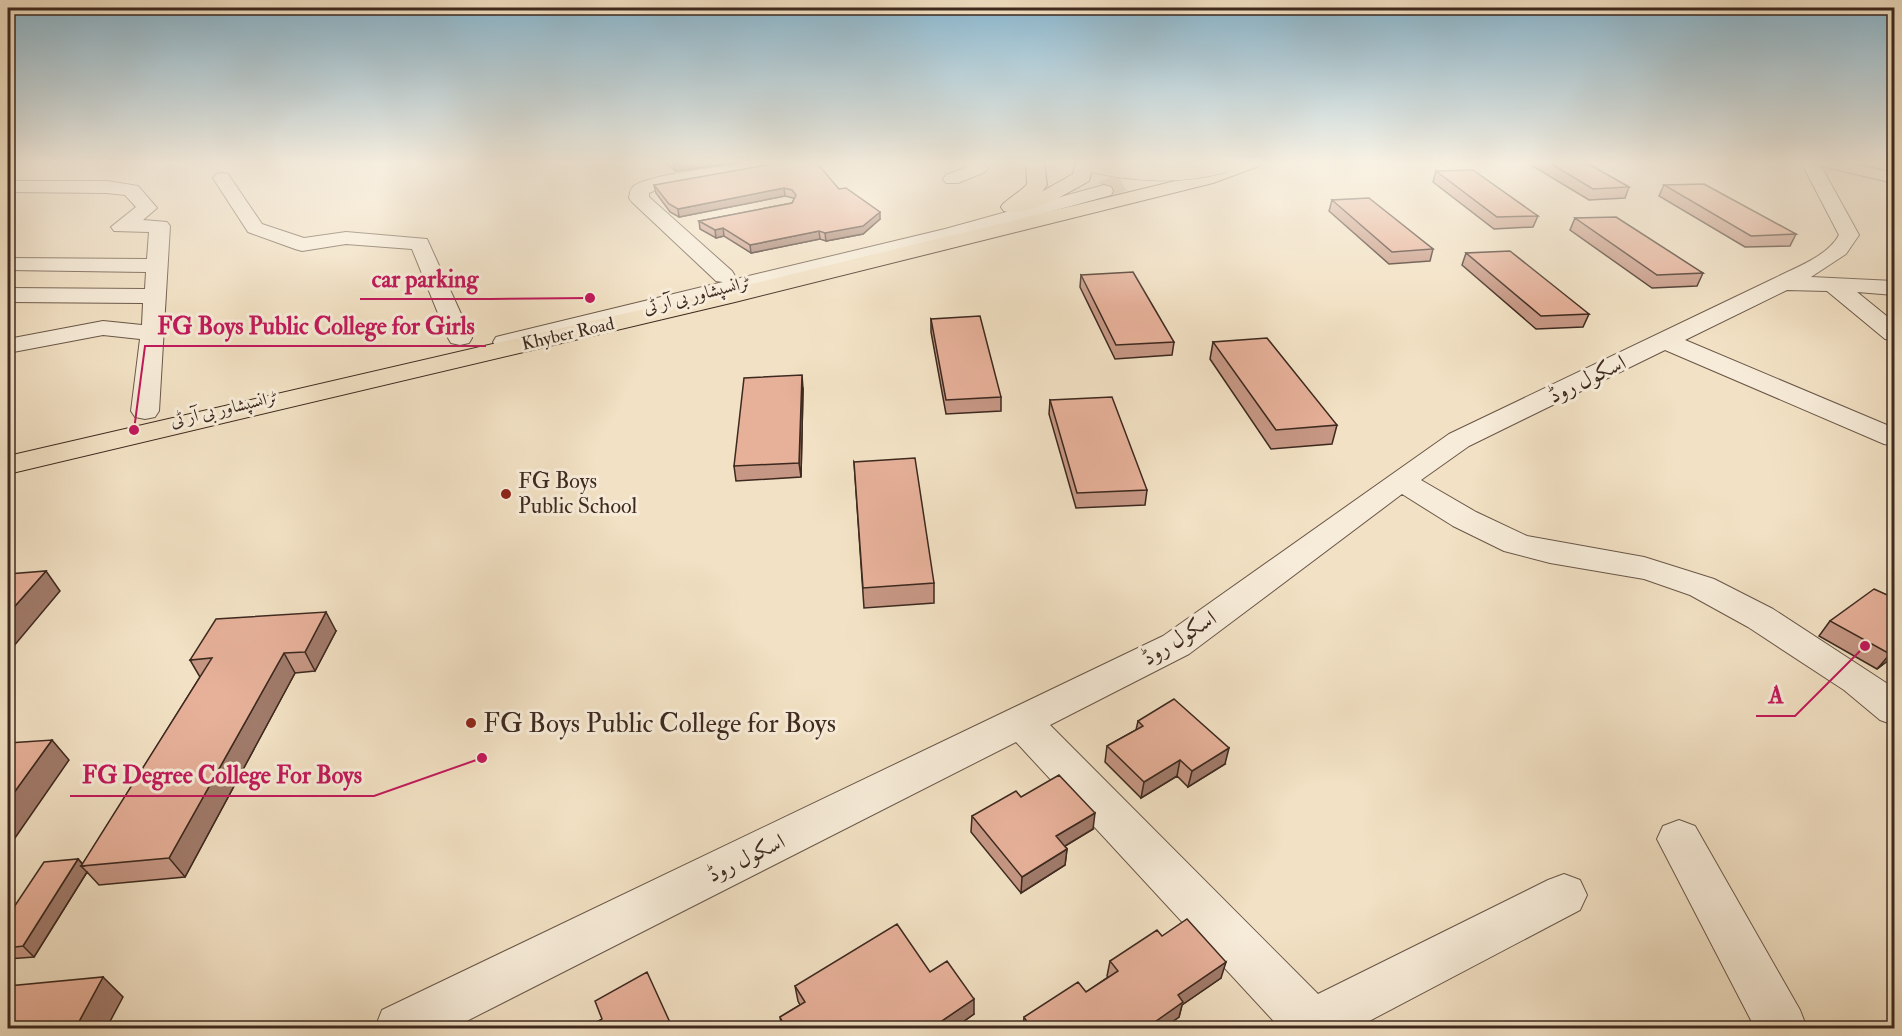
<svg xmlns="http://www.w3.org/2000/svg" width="1902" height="1036" font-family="'IM FELL Double Pica',Amiri,serif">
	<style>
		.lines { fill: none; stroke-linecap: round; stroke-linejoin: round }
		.minor-tunnel { stroke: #cebca3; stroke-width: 20; stroke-dasharray: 20 10; stroke-linecap: butt }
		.minor-casing { stroke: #6a5748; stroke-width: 2 }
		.major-casing { stroke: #3d291f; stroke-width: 2 }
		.highway-casing { stroke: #3d291f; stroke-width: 2 }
		.minor { fill: #f7ecd9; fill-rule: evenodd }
		.major { fill: #f2e1c4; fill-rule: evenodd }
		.highway { fill: #f2e1c4; fill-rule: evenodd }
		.highway-bridge-casing { stroke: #3d291f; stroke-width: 22; stroke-linecap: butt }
		.highway-bridge { stroke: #f2e1c4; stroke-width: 21 }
		.wall { fill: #c69784; stroke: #3d291f; stroke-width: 1.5 }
		.shaded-wall { fill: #a17b6b; stroke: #3d291f; stroke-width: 1.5 }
		.building { fill: #e6b099; stroke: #3d291f; stroke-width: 1.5 }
		.poi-dot { fill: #8f2418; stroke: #f7ecd9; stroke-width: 2 }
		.labels { text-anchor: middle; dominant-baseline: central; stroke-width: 6; stroke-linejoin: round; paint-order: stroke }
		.far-street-label { font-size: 18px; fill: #3d291f; stroke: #f7ecd9 }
		.street-label { font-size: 22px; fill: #3d291f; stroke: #f7ecd9 }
		.poi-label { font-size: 22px; fill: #3d291f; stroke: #f7ecd9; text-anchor: start }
		.near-poi-label { font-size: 27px; fill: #3d291f; stroke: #f7ecd9; text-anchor: start }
		.leader { fill: none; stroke: #c2185b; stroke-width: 2 }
		.callout-dot { fill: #c2185b; stroke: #f7ecd9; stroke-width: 2 }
		.callout-label { font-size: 24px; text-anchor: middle; font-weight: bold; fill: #c2185b; stroke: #f7ecd9; stroke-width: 6; stroke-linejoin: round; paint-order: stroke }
	</style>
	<rect width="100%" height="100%" fill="#f2e1c4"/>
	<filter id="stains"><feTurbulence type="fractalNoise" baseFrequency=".00333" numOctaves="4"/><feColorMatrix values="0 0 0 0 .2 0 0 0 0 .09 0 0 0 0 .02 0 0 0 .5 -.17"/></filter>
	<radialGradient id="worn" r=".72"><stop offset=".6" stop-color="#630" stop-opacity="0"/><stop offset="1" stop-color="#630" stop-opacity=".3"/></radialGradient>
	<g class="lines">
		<path class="minor-tunnel" d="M1104,191L1127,179L1133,165"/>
		<g class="minor-casing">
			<path id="minor" d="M753,162H791L788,166L782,167L658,189L649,193V197L732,271L735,276L732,280L945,229L1104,185L1111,187L1113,191L1111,195L956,238L505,349L496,347L493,342L496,337L723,282L716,281L632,202L629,198C630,193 630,189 634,186C650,174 729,166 753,162Z
				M963,162H982L988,168L985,172L958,183H946L943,179L946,175L967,167Z
				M1801,162H1846L1894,173V183L1821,166L1859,235L1846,254L1811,277L1894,281V295L1857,292L1894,322V341L1885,339L1827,291L1787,290L1685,340L1894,428V446L1884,444L1665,350L1469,446L1421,480L1476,512L1527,536L1644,557L1714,579L1773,609L1894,688V725L1880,720L1844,690L1748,627L1690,595L1644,579L1550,563L1504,551L1453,526L1402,494L1189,654L1050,725L1318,994L1548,880L1564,874L1580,880L1587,895L1580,910L1356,1028H1280L1016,742L453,1028H375L382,1010L1163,636L1449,434L1775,278C1796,267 1827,257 1839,235Z
				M222,173L228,174L262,224L304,238L346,232L427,239L472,338L469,343L460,345L451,343L448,338L412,249L346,244L302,251L295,249L248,232L213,178L216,174Z
				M107,181L138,186L157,208L143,220L167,222L170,226L159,411L155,417L145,419L135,417L131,411L140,339L103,335L8,353V339L103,321L142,325L143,303L8,302V288L145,289L146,272L8,270V258L147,259L149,232L114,231L111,227L136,207L125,195L107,193L8,192V181Z
				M1679,820L1695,826L1800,1010L1807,1028H1755L1657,839L1663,826Z"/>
		</g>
		<g class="major-casing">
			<path id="major" d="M1076,162H1094L1089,181C1068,193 1028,217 1004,211L1001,207L1004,203L1041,192L1073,174Z
				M1236,162H1261L1259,166L1213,183L735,302L8,474V456L735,288L1200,175Z"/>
		</g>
		<g class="highway-casing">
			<path id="highway" d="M1026,162H1044L1047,185C1037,199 1023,216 1004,211L1001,207C1007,198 1020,193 1027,184Z"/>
		</g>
		<use href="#minor" class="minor"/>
		<use href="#major" class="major"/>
		<use href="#highway" class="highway"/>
		<g class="highway-bridge-casing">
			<path id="highway-bridge" d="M1093,162C1138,172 1179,174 1224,162"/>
		</g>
		<use href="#highway-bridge" class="highway-bridge"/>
	</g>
	<path class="wall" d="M665,162H741L675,171Z
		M1526,162H1585L1629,187L1625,198L1589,200Z
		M1436,171L1538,216L1533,227L1494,229L1433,182Z
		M654,185L839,189L880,219L863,234L826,241L820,239L751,253L724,236L716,238L700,229L699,221L792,203L794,199L793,198L785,196L679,217L670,212L656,193Z
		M1664,185L1796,234L1790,246L1745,247L1659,196Z
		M1332,200L1433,249L1430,261L1389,264L1329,211Z
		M1575,218L1703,273L1697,286L1652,288L1570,230Z
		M1466,253L1589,314L1583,327L1536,329L1462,265Z
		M1081,275L1174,342L1172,355L1115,359L1080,287Z
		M931,319L1001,397V411L946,414L931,332Z
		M1213,342L1337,425L1332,444L1271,449L1210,359Z
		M803,389L801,477L736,481L734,466Z
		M1050,400L1147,490L1145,505L1076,508L1049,414Z
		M854,462L934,583V603L864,608Z
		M1894,598V656L1877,669L1819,636L1830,621Z
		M336,631L315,671L295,673L185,877L99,885L87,872L34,957L8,959V916L78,859L83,864L200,677L190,660Z
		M1138,721L1225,764L1188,787L1177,776L1141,798L1105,762L1107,746L1136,730Z
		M1021,797L1093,829L1065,846L1067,849L1065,865L1021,893L971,832L972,816Z
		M1162,936L1221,978L1182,1005L1179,1017L1162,1029H1023L1024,1017L1086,992L1108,977L1107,976L1110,961Z
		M930,972L974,1014L953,1029H782L780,1017L800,1005L798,1001L795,986Z"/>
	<path class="shaded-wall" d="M691,162H741L675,171L674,164Z
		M784,188L785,196L679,217L678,209Z
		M880,212V219L863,234L826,241L825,233Z
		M723,228L724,236L716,238L715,230Z
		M819,231L820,239L751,253L750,245Z
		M802,375L803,389L801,477L799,463Z
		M46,571L60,591L8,653V614Z
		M326,612L336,631L315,671L305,652Z
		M1894,650V656L1877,669L1890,654Z
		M284,653L295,673L185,877L169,858Z
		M52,740L69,760L8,848V801Z
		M1229,748L1225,764L1188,787L1192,771Z
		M1180,760L1177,776L1141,798L1144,782Z
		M1095,813L1093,829L1055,852L1056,836Z
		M1067,849L1065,865L1021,893L1022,877Z
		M78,859L84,866H81L87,872L34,957L23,946Z
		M1226,962L1221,978L1182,1005L1179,1017L1162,1029H1145L1178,995Z
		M103,977L123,997L106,1029H75Z
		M974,999V1014L953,1029H930Z"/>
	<path class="building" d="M671,162H691L674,164Z
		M784,162H807L810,164L817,163L839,189L846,188L880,212L863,226L825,233L819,231L750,245L723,228L715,230L699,221L792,203L796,195L792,190L784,188L678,209L669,204L654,185Z
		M1548,162H1585L1629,187L1593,189Z
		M1473,170L1538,216L1497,217L1436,171Z
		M1704,184L1796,234L1751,236L1664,185Z
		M1369,198L1433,249L1392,252L1332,200Z
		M1616,217L1703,273L1657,275L1575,218Z
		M1510,251L1589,314L1541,316L1466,253Z
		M1133,272L1174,342L1116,345L1081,275Z
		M980,316L1001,397L946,400L931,319Z
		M1267,338L1337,425L1276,430L1213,342Z
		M802,375L799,463L734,466L744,378Z
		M1112,397L1147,490L1077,493L1050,400Z
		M915,458L934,583L863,588L854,462Z
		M46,571L8,614V574Z
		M1874,589L1894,598V650L1890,654L1830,621Z
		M326,612L305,652L284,653L169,858L81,866L212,658L190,660L216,619Z
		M1174,699L1229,748L1192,771L1180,760L1144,782L1107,746L1143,726L1138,721Z
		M52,740L8,801V743Z
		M1059,775L1095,813L1056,836L1067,849L1022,877L972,816L1016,791L1021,797Z
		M78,859L23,946L8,948V916L44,862Z
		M1187,919L1226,962L1178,995L1183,1002L1145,1029H1024L1029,1025L1024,1017L1078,982L1086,992L1118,971L1110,961L1157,930L1162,936Z
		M897,924L930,972L947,961L974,999L930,1029H820L819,1026L814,1029H786L780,1017L805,1002L795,986Z
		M647,972L673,1029H585L602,1019L595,1001Z
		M103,977L75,1029H8V986Z"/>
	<linearGradient id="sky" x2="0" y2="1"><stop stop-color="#89b8d1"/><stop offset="0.53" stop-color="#f9f2e4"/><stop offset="1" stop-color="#f9f2e4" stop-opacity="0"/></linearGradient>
	<rect width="1902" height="307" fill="url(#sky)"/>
	<g class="poi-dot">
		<circle cx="506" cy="494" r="6"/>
		<circle cx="471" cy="723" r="6"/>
	</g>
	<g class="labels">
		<g class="far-street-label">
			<text transform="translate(697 295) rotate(-14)">ٹرانسپشاور بی آر ٹی</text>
			<text transform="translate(568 334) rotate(-13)">Khyber Road</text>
			<text transform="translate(224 409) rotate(-13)">ٹرانسپشاور بی آر ٹی</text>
		</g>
		<g class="street-label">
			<text transform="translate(1587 379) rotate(-26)">اسکول روڈ</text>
			<text transform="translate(1179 638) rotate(-32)">اسکول روڈ</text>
			<text transform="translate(746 858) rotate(-26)">اسکول روڈ</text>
		</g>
		<g class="poi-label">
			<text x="518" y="481">FG Boys<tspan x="518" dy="25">Public School</tspan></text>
		</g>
		<g class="near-poi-label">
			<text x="483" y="723">FG Boys Public College for Boys</text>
		</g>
	</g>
	<path class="leader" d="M590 298L490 299H360M134 430L145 346H486M1865 646L1795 716H1756M482 758L374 796H70"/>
	<g class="callout-dot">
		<circle cx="590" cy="298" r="6"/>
		<circle cx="134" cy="430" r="6"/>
		<circle cx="1865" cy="646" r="6"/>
		<circle cx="482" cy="758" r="6"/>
	</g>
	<g class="callout-label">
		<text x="425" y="287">car parking</text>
		<text x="316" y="334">FG Boys Public College for Girls</text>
		<text x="1776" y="703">A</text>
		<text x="222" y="783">FG Degree College For Boys</text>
	</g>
	<rect width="1902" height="1036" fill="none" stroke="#f2e1c4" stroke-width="30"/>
	<rect x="9" y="9" width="1884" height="1018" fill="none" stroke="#3d291f" stroke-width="3"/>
	<rect x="15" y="15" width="1872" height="1006" fill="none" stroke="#3d291f" stroke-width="1.5"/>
	<rect width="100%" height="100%" filter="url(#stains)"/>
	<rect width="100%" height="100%" fill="url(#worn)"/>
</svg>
